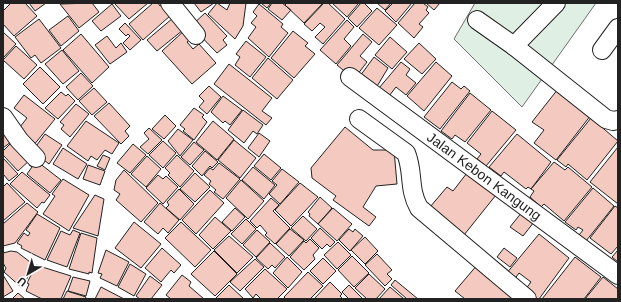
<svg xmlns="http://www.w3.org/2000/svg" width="621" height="302" font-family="Arial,sans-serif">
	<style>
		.green { fill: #e0efe3; stroke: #6f6f6f }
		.building { fill: #f3c9c0; stroke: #222 }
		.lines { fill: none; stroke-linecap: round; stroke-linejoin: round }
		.street-casing { stroke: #222; stroke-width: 20 }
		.street { stroke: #fff; stroke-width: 18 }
		.labels { text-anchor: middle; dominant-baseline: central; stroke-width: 3; stroke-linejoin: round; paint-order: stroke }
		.street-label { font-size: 14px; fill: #222; stroke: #fff }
	</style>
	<rect width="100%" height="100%" fill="#fff"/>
	<path class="green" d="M475,3H596L522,107L454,39Z"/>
	<path class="building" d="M11,3H25L37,16L14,36L3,24V11Z
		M29,3H46L35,11Z
		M92,3L99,12L79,28L60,4Z
		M114,3H148L129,19Z
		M153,3H158L160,6L162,5L171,15L143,40L129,24Z
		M194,3H214L201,12Z
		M217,3L227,10L230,3H246L243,26L235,39L208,14Z
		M261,3H271L267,8Z
		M272,3H282L291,10L282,20L268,9Z
		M287,3H323L304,23L285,5Z
		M324,3H328L345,19L323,44L315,37L325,27L320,23L312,31L304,24Z
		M332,3H359L347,17Z
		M361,3H364L372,11L357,27L348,18Z
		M377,3H391L385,10Z
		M393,3H412L396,22L385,11Z
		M415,3H423L428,7L426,10L429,13L419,24L423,27L414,38L398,23Z
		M426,3H440L434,10Z
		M112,4L121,16L101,31L92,21Z
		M259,4L283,24L281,27L288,33L269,57L248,38L256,27L251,23L257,16L253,12Z
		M377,8L397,25L379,45L359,28Z
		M205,13L227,36L223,40L227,45L217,53L191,26Z
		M68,16L79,31L61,46L49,30Z
		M173,18L183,30L157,51L147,40Z
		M39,19L61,48L41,63L35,55L31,58L15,37Z
		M347,20L354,27L344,39L351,46L336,64L320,50Z
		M125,23L141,40L130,50L123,43L130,36L128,34L126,36L119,29Z
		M185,30L192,37L187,42L193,49L199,44L216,63L192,84L162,51Z
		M293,31L308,43L305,46L315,54L294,78L271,58Z
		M3,32L16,44L3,58Z
		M81,34L109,67L92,83L63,50Z
		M363,34L372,42L360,56L367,62L354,79L337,65Z
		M107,36L116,48L121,43L127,52L110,64L95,45Z
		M390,37L407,52L392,69L375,55Z
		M246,41L266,57L250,77L235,65L240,57L236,54Z
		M419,43L436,59L422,74L404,59Z
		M16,46L37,65L24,79L3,60Z
		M62,50L79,71L63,84L45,64Z
		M374,57L388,68L376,88L360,76Z
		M268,58L293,80L277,99L252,78Z
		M401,62L410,69L406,75L416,83L406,95L396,87L389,96L379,88Z
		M436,62L452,76L424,111L407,96Z
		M229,64L272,98L262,111L272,118L266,125L214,84Z
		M40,67L60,87L43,104L23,84Z
		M81,73L93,86L78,100L66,87Z
		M452,82L461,89L464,86L470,91L440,129L424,117Z
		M209,86L221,97L207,114L199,107L204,101L199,96Z
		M94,88L107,102L92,115L79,101Z
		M558,89L591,115L556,160L534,143L544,130L532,122Z
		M61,92L66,96L68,94L75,101L58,119L45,108Z
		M470,93L491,110L465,142L455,135L452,139L441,131Z
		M24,95L55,119L33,146L16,132L27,118L14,108Z
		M223,96L242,110L230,125L225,121L223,123L211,112Z
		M109,103L130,126L125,131L129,136L121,144L94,116Z
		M76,104L89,114L70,137L61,129L64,125L60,122Z
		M194,108L204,115L202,117L207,122L194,140L183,131L185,129L180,125Z
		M243,110L263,125L257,134L253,131L244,143L228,130Z
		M492,111L516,130L486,166L477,159L481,154L467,143Z
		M165,115L176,126L164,139L152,129Z
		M591,118L618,141L587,180L568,164L566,167L557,160Z
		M86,121L119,143L112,154L105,150L97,160L91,156L88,161L67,146Z
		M213,121L234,139L217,160L196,142Z
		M3,123L16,138L3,148Z
		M345,127L373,150H394L397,184L376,186L363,207L376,217L369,226L333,200L336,196L312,178L311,168Z
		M149,128L162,140L148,154L140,147L149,139L144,133Z
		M178,129L193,140L180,156L168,141Z
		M259,133L270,141L259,157L248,148Z
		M45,134L62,145L49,164L40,157L34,149Z
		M517,134L551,162L531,189L528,187L526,189L504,172L501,176L489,167Z
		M234,140L256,158L240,178L218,160Z
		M13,141L31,159L18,171L3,155V151Z
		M163,141L176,153L163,168L149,155Z
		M194,142L204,150L190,165L181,157Z
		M133,144L146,155L130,173L117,163Z
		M618,147V204L590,182Z
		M63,148L87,164L78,179L53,164Z
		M205,151L218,162L212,168L210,166L202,176L192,166Z
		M264,154L281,168L271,180L254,166Z
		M103,155L110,158L105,170L97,166Z
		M177,155L194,171L180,187L168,175L170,173L165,168Z
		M147,156L161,169L146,187L131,174Z
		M3,158L18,174L9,181L3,174Z
		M34,159L61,180L50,193L27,174L32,167L29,165Z
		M554,162L565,170L568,167L592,187L564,221L544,204L541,207L530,197L534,191L531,189Z
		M219,163L240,179L223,199L214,192L216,190L209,184L211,181L204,175L210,168L213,170Z
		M88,165L105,171L100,185L83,179Z
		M253,167L275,185L264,199L242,180Z
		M282,169L299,182L280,204L269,194L277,185L272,181Z
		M124,170L158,203L141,222L116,200L120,194L114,190L116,180Z
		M22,172L50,195L44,203L42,202L37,208L10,184Z
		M195,173L210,187L195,202L180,189Z
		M467,173L496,195L464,235L430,207L447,187L453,191Z
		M158,175L163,179L166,176L178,187L163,204L146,188Z
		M63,179L89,195L69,231L43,214L55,196L52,194Z
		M241,180L264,201L248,219L226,198Z
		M7,183L25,202L3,221V187Z
		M300,183L318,197L291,226L275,210Z
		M593,188L614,206L586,241L579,235L583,230L578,227L576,230L565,222Z
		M179,189L194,204L180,220L166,208L169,205L167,202Z
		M210,190L224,203L196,234L182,220Z
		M95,195L104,199L98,236L73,228Z
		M320,197L332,208L318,224L309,216L310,214L308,212Z
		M271,198L279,205L273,211L290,228L275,244L265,235L267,233L260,225L257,228L250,221Z
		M27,203L38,212L15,243L3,246V224Z
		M160,203L179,220L168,233L163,228L158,234L144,222Z
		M615,206L618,208V246L611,254L590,238Z
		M235,208L245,217L232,231L222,222Z
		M333,208L352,224L337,241L318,224Z
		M522,212L534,222L523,236L510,227Z
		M37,214L60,228L45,260L21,248L22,246L17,243L24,233L28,236L30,233L26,230Z
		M303,216L317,229L306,241L291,228Z
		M215,217L231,231L213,249L199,235Z
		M246,219L256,229L242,244L231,234Z
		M134,222L161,244L141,268L115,248Z
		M181,222L211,250L195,267L165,238Z
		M320,228L335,242L330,247L327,244L322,249L311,238Z
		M290,229L304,240L289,256L276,244Z
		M349,229L353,232L355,229L363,236L350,251L339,240Z
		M73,230L80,233L67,267L47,260L61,231L70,235Z
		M257,230L270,242L256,257L243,245Z
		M81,233L97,238L92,273L89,272V274L69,269Z
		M539,234L569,258L539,299H536L525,290L531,282L519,273L514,280L506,274Z
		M229,236L253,257L237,273L214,250Z
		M365,237L378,251L365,264L351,250Z
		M310,239L319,248L313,255L315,259L304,270L290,257L304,241L306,243Z
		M338,242L351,255L337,269L324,255Z
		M270,243L285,257L275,268L272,265L268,269L256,258Z
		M162,248L181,265L174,273L171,270L161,282L145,268Z
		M504,248L517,258L510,267L497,257Z
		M106,250L129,262L117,286L100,278L102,274L98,273Z
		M618,250V262L612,257Z
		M11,251L17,252L34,265L22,288L4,272L6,268L3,263V253Z
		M214,251L237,274L215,296L191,274Z
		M377,254L392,270L387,274L392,279L385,286L365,265Z
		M352,256L369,273L354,287L338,270Z
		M287,257L302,272L288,288L273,273Z
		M575,257L601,277L584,299H542Z
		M323,258L336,271L323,284L310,271Z
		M255,259L264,267L240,291L230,282Z
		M130,264L146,274L134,296L118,287Z
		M478,264L520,299H465L455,291Z
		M36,265L71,276L61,299H42L26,291L29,284L27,283Z
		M265,269L287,289L277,299H261L256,294L253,298L245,289Z
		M308,272L323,286L310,299H286L284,297Z
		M369,274L385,289L376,299H367L355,288Z
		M3,275L13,291L3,297Z
		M182,275L191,282L189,286L204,299H171L166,295Z
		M150,276L162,285L151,299H140L136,296Z
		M73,277L90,281L86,296L68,291Z
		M603,277L618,289V299H585Z
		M395,280L418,299H407L391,285Z
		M330,282L342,294L340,296L343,299H314Z
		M229,285L244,299H215Z
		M349,285L363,299H349L342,292Z
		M101,287L124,299H95Z
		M390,287L404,299H379Z
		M67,291L86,297L85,299H63Z
		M18,293L25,299H12Z"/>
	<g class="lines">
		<g class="street-casing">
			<g id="street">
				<path d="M170,3L196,35"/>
				<path d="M477,20L514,46L606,119L613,121L618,120"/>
				<path d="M514,46L556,3"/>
				<path d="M602,50L618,28"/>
				<path id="s1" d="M350,77L618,275"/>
				<path d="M3,117L19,140L36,158"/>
				<path d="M359,119L406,153C414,172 408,189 419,208L527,299"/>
			</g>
		</g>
		<use href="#street" class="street"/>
	</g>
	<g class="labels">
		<g class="street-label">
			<text stroke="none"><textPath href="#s1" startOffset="167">Jalan Kebon Kangung</textPath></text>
		</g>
	</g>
	<rect width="621" height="302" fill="none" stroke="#222222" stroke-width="8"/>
	<g transform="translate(28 274) rotate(218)" stroke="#ffffff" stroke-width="3" paint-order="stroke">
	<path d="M0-3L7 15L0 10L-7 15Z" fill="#222222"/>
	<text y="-6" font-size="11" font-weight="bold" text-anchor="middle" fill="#222222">U</text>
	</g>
</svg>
